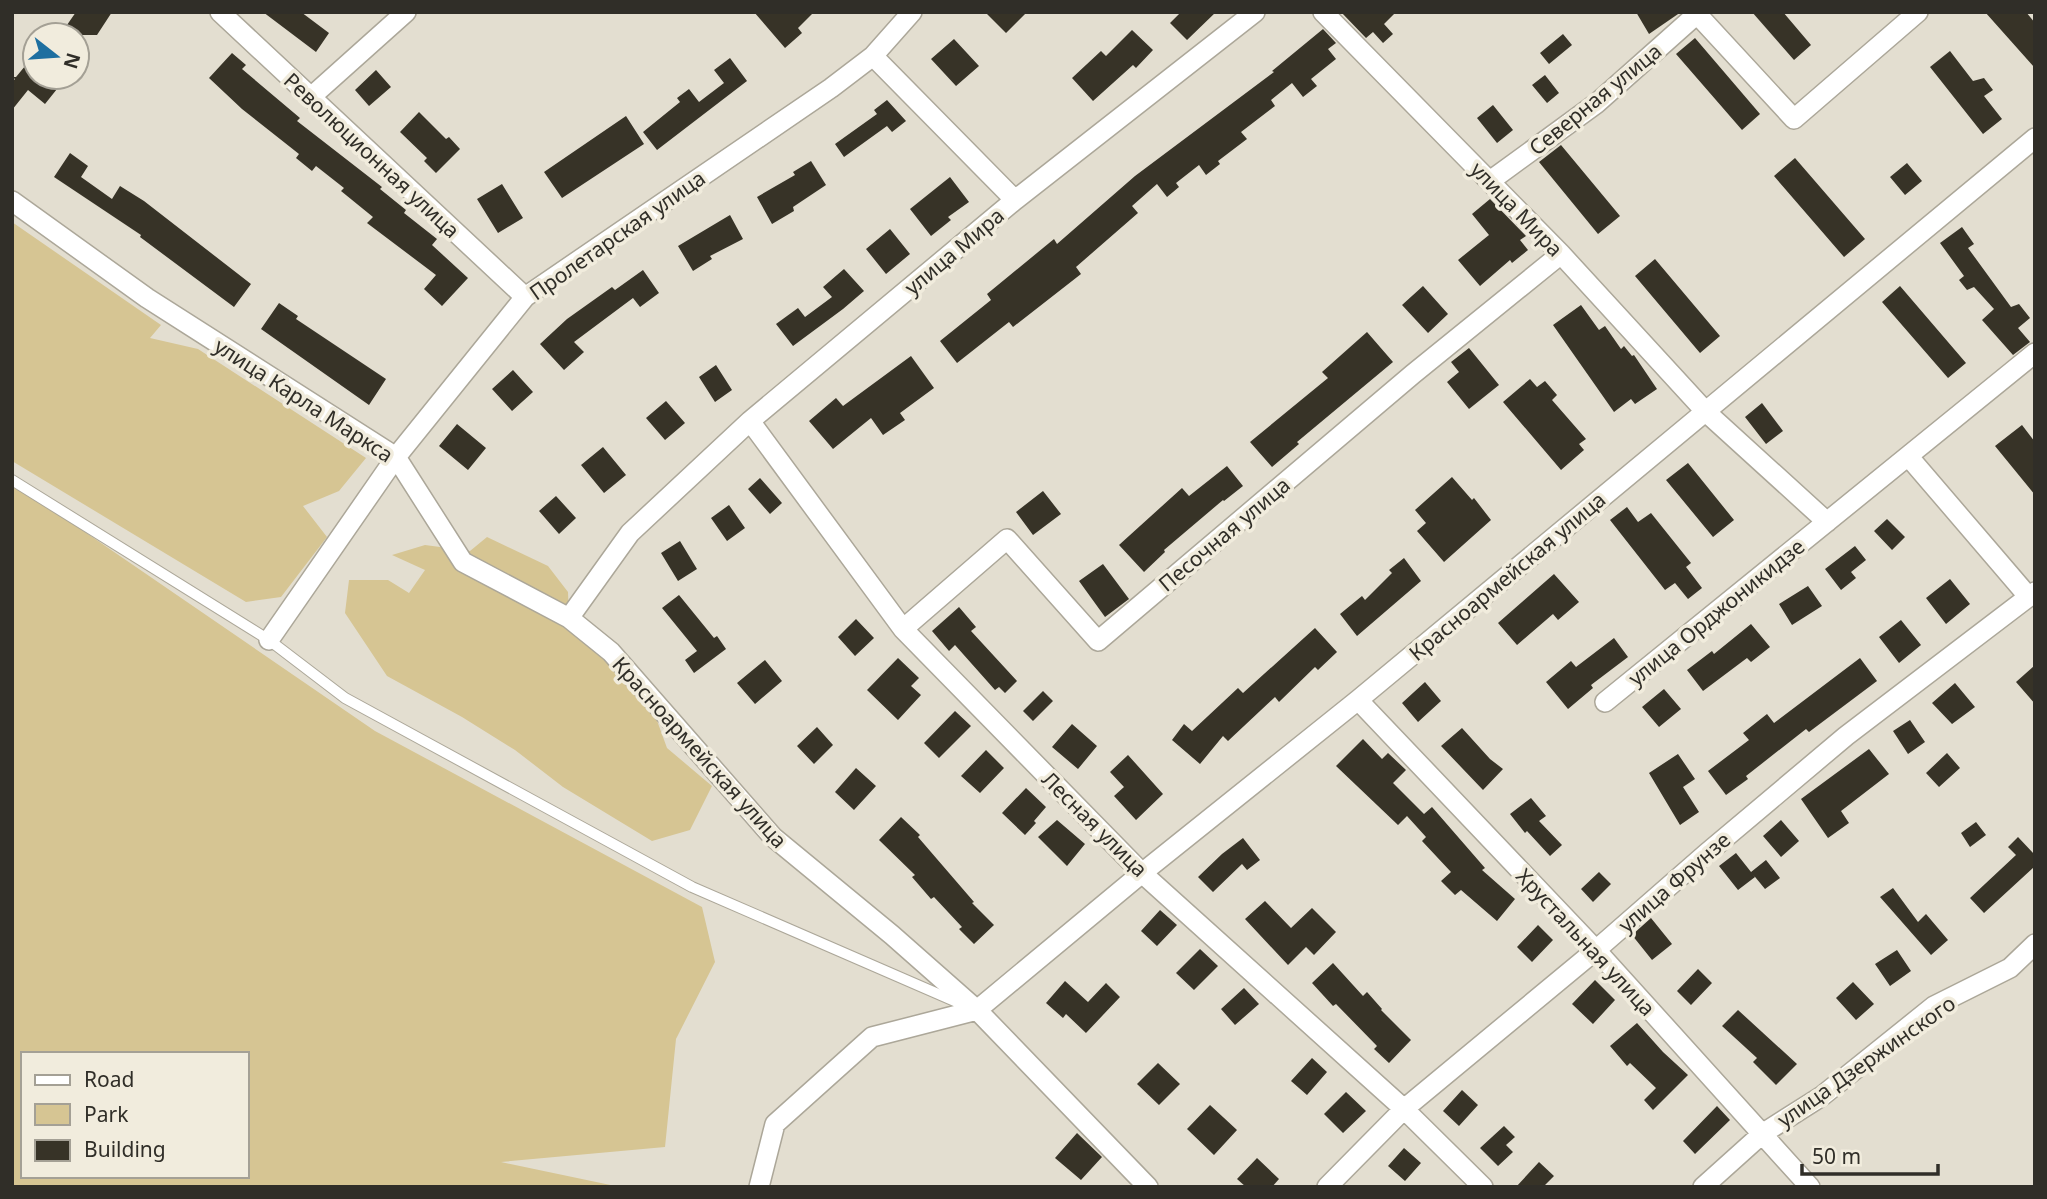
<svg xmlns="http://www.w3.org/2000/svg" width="2047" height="1199" font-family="'Noto Sans',sans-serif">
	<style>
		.green { fill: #d6c593; fill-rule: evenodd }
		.building { fill: #373327 }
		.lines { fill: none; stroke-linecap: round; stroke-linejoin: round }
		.service-casing { stroke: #aca799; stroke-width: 12 }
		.minor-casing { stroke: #aca799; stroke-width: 22 }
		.service { stroke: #fff; stroke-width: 10 }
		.minor { stroke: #fff; stroke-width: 19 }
		.labels { text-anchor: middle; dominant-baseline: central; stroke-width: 7; stroke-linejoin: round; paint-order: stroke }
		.street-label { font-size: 21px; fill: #302e28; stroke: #f1ecdd }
	</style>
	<rect width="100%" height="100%" fill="#e3ded0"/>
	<path class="green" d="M12,222L161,325L150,338L198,349L366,458L339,491L303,506L327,537L281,597L246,602L12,461Z
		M12,482L375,731L702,907L715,962L676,1039L665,1147L501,1162L620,1187H12ZM23,1054H247V1176H23Z
		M487,537L548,566L568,592L569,618L647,693L667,748L712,786L690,830L652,841L563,787L515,750L462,717L387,676L345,613L349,580H388L409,593L425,570L392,555L425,545L470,551Z"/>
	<path class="building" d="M76,12H112L97,35H60Z
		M263,12H301L329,33L316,52Z
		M754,12H814L798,28L802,33L785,48Z
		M985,12H1027L1006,33Z
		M1181,12H1216L1187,40L1170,23Z
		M1341,12H1396L1384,24L1393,34L1383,43L1373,32L1366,38Z
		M1636,12H1681L1649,34Z
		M1752,12H1783L1811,45L1794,60Z
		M1985,12H2026L2035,23V68Z
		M1323,29L1336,43L1328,49L1336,59L1311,79L1317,86L1303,97L1292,83L1271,100L1275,106L1241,132L1247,139L1218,161L1220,164L1206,175L1199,165L1176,183L1179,187L1167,197L1157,184L1132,206L1138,213L1076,267L1081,274L1013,327L1009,322L957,363L940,341L991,300L987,294L1054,239L1057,244L1135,176L1274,72L1272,71Z
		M1132,30L1153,50L1136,68L1133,65L1093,101L1072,78L1101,51L1106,56Z
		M1563,34L1572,45L1549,64L1540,53Z
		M1695,38L1760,114L1742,130L1676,54Z
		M954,39L979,66L956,86L931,59Z
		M1950,51L1973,81L1984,78L1993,90L1984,96L2002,119L1983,134L1930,67Z
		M232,53L246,65L242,69L300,118L297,121L382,187L380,189L406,210L404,213L437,239L432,245L468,278L442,306L424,289L436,275L367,223L373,217L341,191L344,188L316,166L312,171L296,158L299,154L242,109L209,78Z
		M35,54V77H52L61,84L45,104L28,90L12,110V82L15,79L12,77H16Z
		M730,58L747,81L657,150L643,132L680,102L677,98L689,89L699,102L724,83L714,70Z
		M376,70L391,87L369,106L355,90Z
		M1545,75L1559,93L1547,103L1532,85Z
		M887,100L906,121L892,132L887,126L844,157L835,144L877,114L874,110Z
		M1493,105L1513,130L1497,143L1477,118Z
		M419,112L446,139L449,137L460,149L436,173L424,161L427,158L400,132Z
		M626,116L644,144L562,198L544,172Z
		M1561,145L1620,216L1598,234L1539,162Z
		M70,153L88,166L81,177L112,199L120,186L144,201L251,284L234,307L140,237L141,235L54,177Z
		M1795,158L1865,239L1844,257L1774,176Z
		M811,161L826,185L793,207L794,211L772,224L757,197L795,175L793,172Z
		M1907,163L1922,181L1905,195L1890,177Z
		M950,177L969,202L948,217L951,220L931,236L910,209Z
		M502,184L523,218L498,233L477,199Z
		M1490,199L1526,236L1520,240L1528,250L1512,263L1510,260L1480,286L1458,260L1489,235L1472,214Z
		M730,215L743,239L710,256L712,259L693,271L678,246Z
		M1962,227L1974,244L1968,248L2011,307L2019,304L2030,318L2018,328L2030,342L2013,355L1982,320L1994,309L1974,287L1967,290L1959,280L1964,276L1940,243Z
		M890,229L910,254L886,274L866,249Z
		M1655,259L1720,336L1700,353L1635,276Z
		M844,269L864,291L843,309L793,346L776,324L798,308L805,317L832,297L823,287Z
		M643,270L659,293L640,307L633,298L574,342L584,352L564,370L540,344L567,319L612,287L615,290Z
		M1423,286L1448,314L1428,333L1402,305Z
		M1900,286L1966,363L1948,378L1882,302Z
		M279,303L298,316L296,319L386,379L369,405L261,329Z
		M1581,305L1599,330L1605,326L1621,349L1624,346L1632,356L1634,355L1657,389L1635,404L1631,399L1614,412L1553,325Z
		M1367,332L1393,362L1297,442L1299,444L1272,467L1250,442L1328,378L1322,372Z
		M1469,348L1499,385L1469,409L1447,382L1459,372L1451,362Z
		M911,356L934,388L900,413L905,420L883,435L871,418L833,449L809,421L836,398L843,406Z
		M716,365L732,390L715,402L699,377Z
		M513,370L533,392L512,411L492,389Z
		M1530,379L1537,387L1545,381L1557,395L1552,400L1586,439L1579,444L1584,450L1561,470L1503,402Z
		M666,401L685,423L665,440L646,418Z
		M1762,403L1783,431L1766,444L1745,417Z
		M457,424L486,448L468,470L439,446Z
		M2022,425L2035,442V495L1995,446Z
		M603,447L626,475L604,493L581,465Z
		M1688,463L1734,520L1713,537L1666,480Z
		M1227,466L1243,486L1224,501L1223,500L1164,550L1165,552L1144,572L1119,545L1182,488L1189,496Z
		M1452,477L1472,500L1474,498L1491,520L1444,562L1417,531L1426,523L1415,510Z
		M760,478L782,503L770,514L748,489Z
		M1043,491L1061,514L1033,535L1016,512Z
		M556,496L576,518L559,534L539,511Z
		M729,505L745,528L727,541L711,518Z
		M1627,507L1638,522L1651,513L1691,563L1686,567L1702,588L1688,599L1675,583L1665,590L1610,520Z
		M1887,519L1905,537L1892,550L1874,531Z
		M680,541L697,569L678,581L661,553Z
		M1855,546L1866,560L1851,572L1856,578L1841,590L1825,569Z
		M1404,558L1421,581L1357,636L1340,614L1362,596L1365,600L1392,573L1389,570Z
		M1103,564L1129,599L1105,617L1079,581Z
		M1554,574L1579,602L1558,620L1553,614L1517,645L1498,623Z
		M1950,579L1970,604L1946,624L1926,598Z
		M1808,586L1822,606L1792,625L1779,604Z
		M679,595L714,638L717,636L726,649L694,673L685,660L697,651L662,608Z
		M959,607L976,627L971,631L1017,681L1005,693L999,687L995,690L955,645L949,651L932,631Z
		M856,619L874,638L855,656L838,637Z
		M1901,620L1921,645L1899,663L1879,637Z
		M1751,624L1770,647L1751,662L1747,658L1703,691L1687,670L1712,651L1714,654Z
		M1315,628L1337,652L1318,670L1315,667L1279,702L1275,697L1228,741L1223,736L1200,764L1172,740L1184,724L1192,731L1238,688L1243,693Z
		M1614,638L1628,657L1591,685L1593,688L1568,709L1546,682L1571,661L1576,667Z
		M898,658L919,678L911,686L921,695L898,720L867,690Z
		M1860,658L1877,681L1809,732L1806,729L1746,776L1748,779L1726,795L1708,771L1749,740L1743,733L1767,714L1774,723Z
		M765,660L782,681L755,704L737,683Z
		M2035,665V704L2016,682Z
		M1425,682L1441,701L1418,722L1402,703Z
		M1955,683L1975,707L1952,724L1932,703Z
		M1664,689L1681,709L1659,727L1642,707Z
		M1043,691L1053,701L1033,721L1023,711Z
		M955,711L971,726L939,758L924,743Z
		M1910,720L1925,742L1908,754L1893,731Z
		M1072,724L1097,746L1078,769L1052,747Z
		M817,727L833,745L814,764L797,746Z
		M1462,728L1490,759L1503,769L1483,790L1441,746Z
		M1363,739L1382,759L1388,753L1406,770L1393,783L1424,814L1432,807L1485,868L1482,870L1515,899L1497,921L1461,890L1455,895L1441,881L1451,872L1422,841L1426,837L1407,816L1398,825L1336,766Z
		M1869,749L1889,774L1841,811L1849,823L1828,838L1801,799Z
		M986,750L1004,768L980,793L961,776Z
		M1947,753L1960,768L1939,787L1926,773Z
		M1678,754L1695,779L1683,787L1699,812L1680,825L1649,773Z
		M1128,755L1163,794L1136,820L1114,796L1124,787L1110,772Z
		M856,768L876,786L854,810L835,792Z
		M1026,788L1046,807L1034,821L1036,823L1025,835L1002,813Z
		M1531,798L1546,816L1539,821L1562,845L1550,856L1527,831L1525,833L1510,814Z
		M901,817L920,835L918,837L974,902L972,903L994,925L974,944L959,929L962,927L934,897L931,899L912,877L915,875L879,840Z
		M1057,820L1085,844L1067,866L1038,837Z
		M1781,820L1799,841L1781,857L1763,836Z
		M1976,822L1986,835L1970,847L1961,833Z
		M2018,837L2035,855V866L1984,913L1970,898L2016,855L2008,847Z
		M1243,838L1260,860L1247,870L1242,864L1213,892L1198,877L1222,854Z
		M1736,853L1755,877L1738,890L1719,866Z
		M1766,860L1780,878L1765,889L1751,872Z
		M1599,872L1611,884L1593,902L1581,889Z
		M1893,888L1918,922L1926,914L1948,940L1931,955L1880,897Z
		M1265,901L1291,928L1312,908L1336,932L1314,955L1306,947L1288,965L1245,919Z
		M1160,910L1177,925L1157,946L1141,931Z
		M1651,918L1672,944L1652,960L1632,935Z
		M1538,925L1553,940L1532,962L1517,947Z
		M1200,949L1218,966L1194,990L1176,973Z
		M1897,950L1911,971L1890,986L1875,964Z
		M1333,963L1363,996L1367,992L1382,1009L1381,1010L1411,1040L1389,1063L1374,1049L1377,1046L1336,1004L1333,1006L1312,983Z
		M1698,969L1712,983L1691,1005L1677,991Z
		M1595,980L1615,1000L1593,1024L1572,1004Z
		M1065,981L1088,1002L1106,983L1120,997L1086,1033L1066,1014L1063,1018L1046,1003Z
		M1853,982L1874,1004L1856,1020L1836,998Z
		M1244,988L1259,1004L1235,1025L1221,1009Z
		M1738,1010L1797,1064L1776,1085L1753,1062L1757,1058L1722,1026Z
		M1637,1023L1663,1052L1688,1075L1653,1110L1644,1100L1656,1088L1630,1063L1627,1066L1610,1046Z
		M1312,1058L1327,1072L1307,1095L1291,1081Z
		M1158,1063L1180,1084L1159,1105L1137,1084Z
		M1462,1090L1478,1105L1459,1126L1443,1111Z
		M1346,1092L1366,1111L1343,1133L1324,1114Z
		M1210,1105L1237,1130L1214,1155L1187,1129Z
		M1717,1106L1730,1120L1695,1154L1683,1141Z
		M1504,1126L1515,1137L1506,1145L1513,1152L1498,1166L1480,1148Z
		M1077,1133L1102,1157L1081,1180L1055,1158Z
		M1404,1148L1421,1163L1405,1181L1388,1166Z
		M1257,1158L1279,1179L1272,1187H1246L1237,1179Z
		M1539,1162L1554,1176L1543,1187H1516Z"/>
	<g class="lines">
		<g class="service-casing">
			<path id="service" d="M12,480L269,640L345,698L692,887L959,1003"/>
		</g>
		<g class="minor-casing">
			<path id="minor" d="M220,12L525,297
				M1323,12L1561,254L1706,412L1827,522
				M873,56L1015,200
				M311,97L406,12
				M1490,181L1597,103L1697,14L1794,119L1918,12
				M12,201L147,298L396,457L463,562L569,618
				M750,421L903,629L1142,873L1404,1109L1483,1187
				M1908,456L2028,596
				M903,629L1007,539L1098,641L1413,374L1561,254
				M269,640L396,457L525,297L831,88L873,56L912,12
				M1358,700L1596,950L1810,1187
				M1605,702L2035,353
				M759,1187L775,1124L872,1037L977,1010L1142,873L1358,700L2035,138
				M1148,1187L977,1010L892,935L773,837L611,652L569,618L630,533L750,421L1015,200L1255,12
				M1327,1187L1404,1109L1596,950L1707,853L1846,736L2035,592
				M1703,1187L1762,1134L1822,1096L1934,1006L2010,968L2035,944"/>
		</g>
		<use href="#service" class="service"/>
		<use href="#minor" class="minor"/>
	</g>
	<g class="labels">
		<g class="street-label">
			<text transform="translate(1595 99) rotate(-39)">Северная улица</text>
			<text transform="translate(372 155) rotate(43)">Революционная улица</text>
			<text transform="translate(1517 209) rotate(46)">улица Мира</text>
			<text transform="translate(617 235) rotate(-35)">Пролетарская улица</text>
			<text transform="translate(954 251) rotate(-40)">улица Мира</text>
			<text transform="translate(304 400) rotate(33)">улица Карла Маркса</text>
			<text transform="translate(1224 534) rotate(-40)">Песочная улица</text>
			<text transform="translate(1507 576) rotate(-40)">Красноармейская улица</text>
			<text transform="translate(1716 612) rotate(-39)">улица Орджоникидзе</text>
			<text transform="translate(700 752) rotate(48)">Красноармейская улица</text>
			<text transform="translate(1095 824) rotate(45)">Лесная улица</text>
			<text transform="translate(1674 882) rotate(-41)">улица Фрунзе</text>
			<text transform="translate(1586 942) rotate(47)">Хрустальная улица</text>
			<text transform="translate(1866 1061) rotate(-35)">улица Дзержинского</text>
		</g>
	</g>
	<rect width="2047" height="1199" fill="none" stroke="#302e28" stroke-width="28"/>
	<rect x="21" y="1052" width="228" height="126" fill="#f1ecdd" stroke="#a4a095" stroke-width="2"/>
	<rect x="35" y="1075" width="35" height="10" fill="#ffffff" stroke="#a4a095" stroke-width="2"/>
	<text x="84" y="1087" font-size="21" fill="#302e28">Road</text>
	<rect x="35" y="1104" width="35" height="21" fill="#d6c593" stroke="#a4a095" stroke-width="2"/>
	<text x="84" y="1122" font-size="21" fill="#302e28">Park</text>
	<rect x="35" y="1140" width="35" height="21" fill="#373327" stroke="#a4a095" stroke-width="2"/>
	<text x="84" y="1157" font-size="21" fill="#302e28">Building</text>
	<g transform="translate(56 56) rotate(107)"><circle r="33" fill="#f1ecdd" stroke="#a4a095" stroke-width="2"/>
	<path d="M0-5L12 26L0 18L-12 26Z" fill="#1e6fa0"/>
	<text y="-10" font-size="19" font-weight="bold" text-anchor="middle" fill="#302e28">N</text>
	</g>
	<path d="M1802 1164v10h136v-10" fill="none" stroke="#302e28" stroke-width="3.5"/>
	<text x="1812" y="1164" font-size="21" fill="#302e28" stroke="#f1ecdd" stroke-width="5" paint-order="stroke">50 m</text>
</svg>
